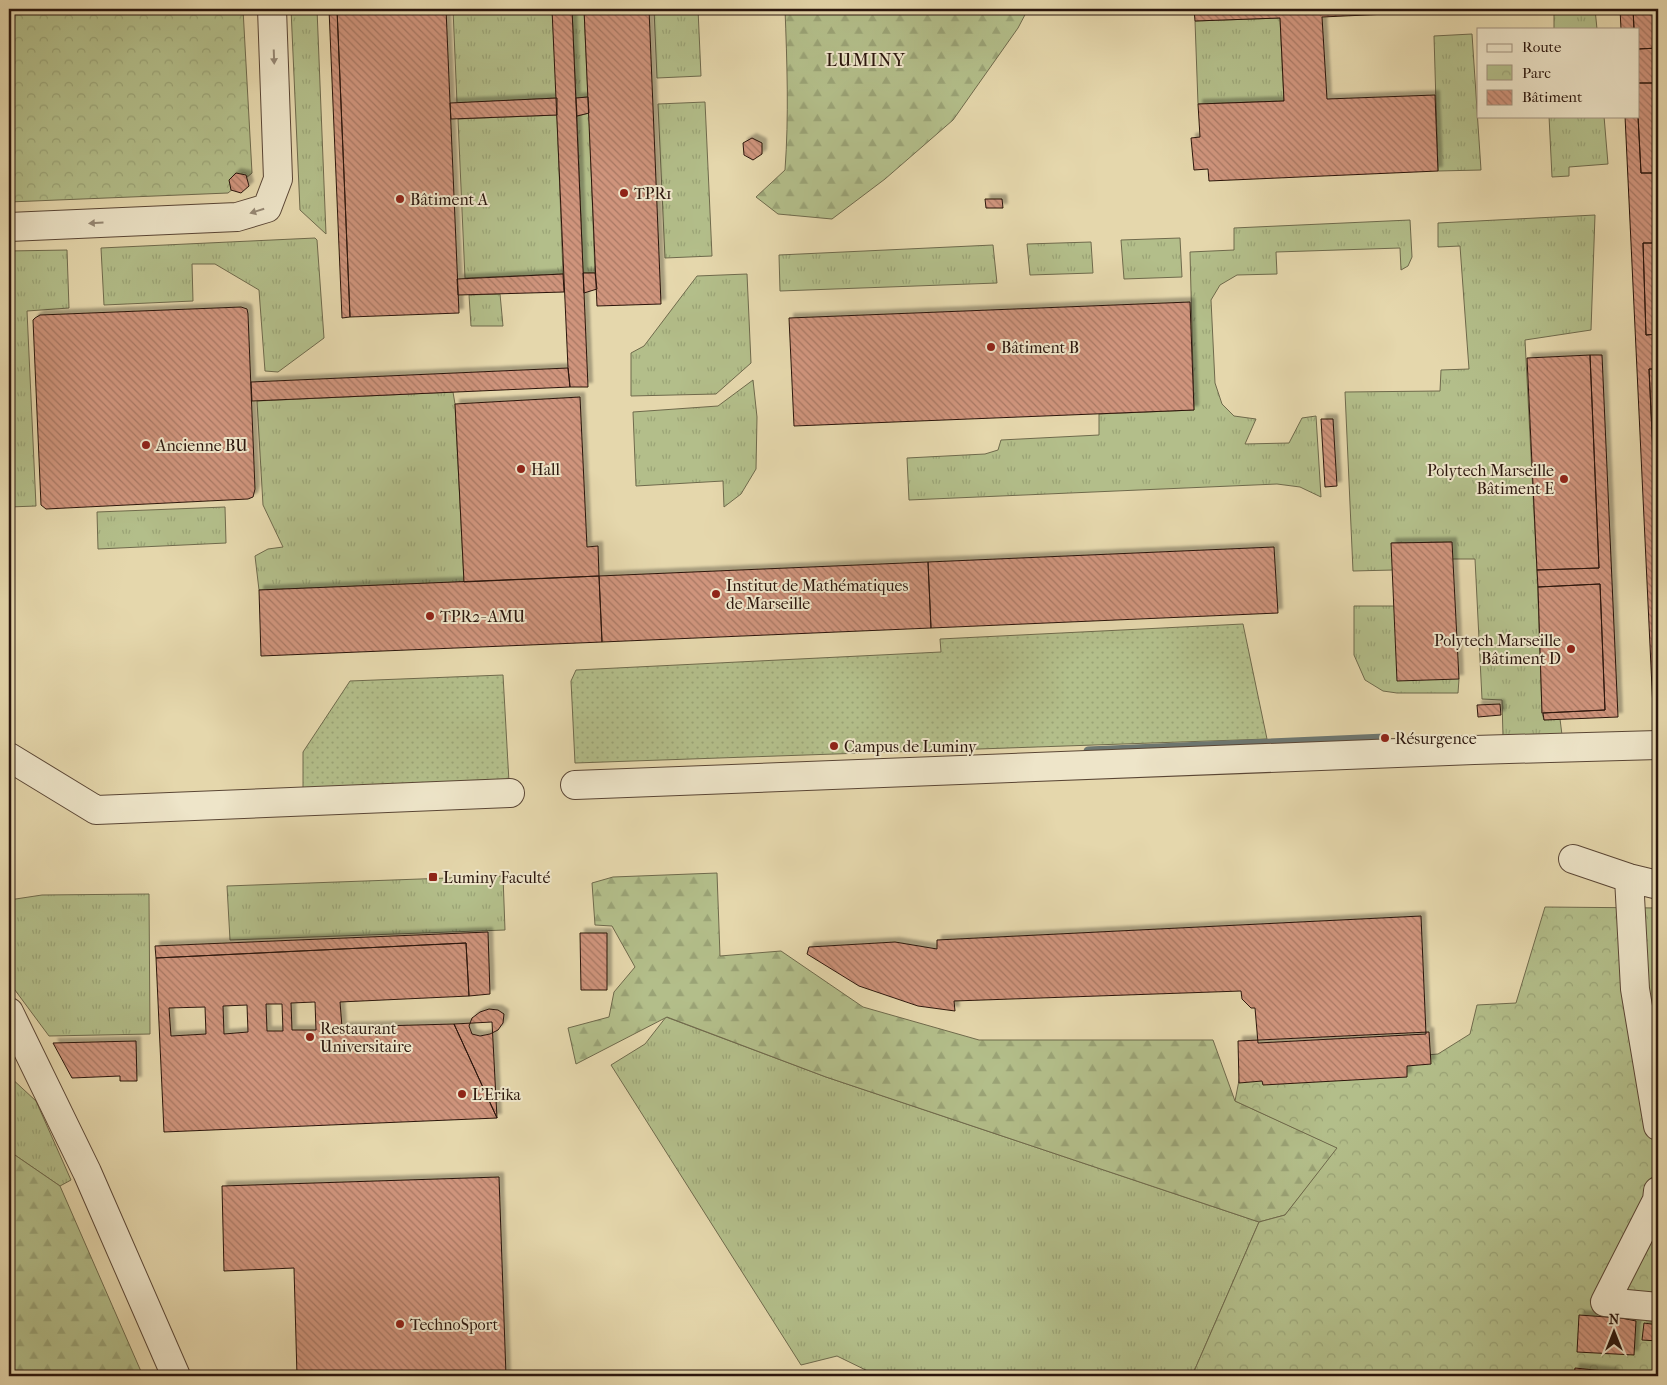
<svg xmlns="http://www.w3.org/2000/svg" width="1667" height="1385" font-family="'IM FELL French Canon',serif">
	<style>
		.grass { fill: url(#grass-tufts); stroke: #6f6a4c }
		.forest { fill: url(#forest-firs); stroke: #6f6a4c }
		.park { fill: url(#park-crowns); stroke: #6f6a4c }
		.garden { fill: url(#garden-dots); stroke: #6f6a4c }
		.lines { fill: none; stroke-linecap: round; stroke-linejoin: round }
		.stream { stroke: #6d7771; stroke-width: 9 }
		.building { fill: url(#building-back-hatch); stroke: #2b160d; fill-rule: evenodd; filter: url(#shadow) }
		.street-casing { stroke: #5a4635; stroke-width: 30 }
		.street { stroke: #eee5c9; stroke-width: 28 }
		.oneway { fill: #968874 }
		.poi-dot { fill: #8f2418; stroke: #eee5c9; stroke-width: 2 }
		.labels { text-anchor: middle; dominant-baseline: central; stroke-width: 4; stroke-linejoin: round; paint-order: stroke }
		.poi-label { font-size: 16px; fill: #2b160d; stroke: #eee5c9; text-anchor: start }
		.neighbourhood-label { font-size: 18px; letter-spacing: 1px; fill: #2b160d; stroke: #eee5c9 }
	</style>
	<defs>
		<pattern id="grass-tufts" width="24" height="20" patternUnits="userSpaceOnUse" patternTransform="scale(1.25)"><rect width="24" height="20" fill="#b3be8a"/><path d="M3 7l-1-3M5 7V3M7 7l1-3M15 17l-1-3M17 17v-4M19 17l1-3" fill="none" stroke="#9aa376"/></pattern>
		<pattern id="forest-firs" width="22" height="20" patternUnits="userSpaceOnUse" patternTransform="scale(1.25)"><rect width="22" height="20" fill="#b3be8a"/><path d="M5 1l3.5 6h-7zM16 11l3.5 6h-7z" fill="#9aa376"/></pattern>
		<pattern id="park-crowns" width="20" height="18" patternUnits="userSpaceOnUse" patternTransform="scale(1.25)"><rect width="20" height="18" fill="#b3be8a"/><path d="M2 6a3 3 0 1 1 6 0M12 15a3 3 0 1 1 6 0" fill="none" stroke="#9aa376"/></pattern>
		<pattern id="garden-dots" width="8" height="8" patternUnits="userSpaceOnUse" patternTransform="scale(1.25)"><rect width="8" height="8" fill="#b3be8a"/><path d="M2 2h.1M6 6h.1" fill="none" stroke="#9aa376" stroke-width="1.8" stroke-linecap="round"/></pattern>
		<pattern id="building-back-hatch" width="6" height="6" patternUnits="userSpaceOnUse" patternTransform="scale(1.25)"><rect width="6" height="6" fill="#cf947c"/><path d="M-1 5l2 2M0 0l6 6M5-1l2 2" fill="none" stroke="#a87864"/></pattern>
		<filter id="shadow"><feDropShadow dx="4.5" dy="-4.5" stdDeviation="1" flood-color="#0004"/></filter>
	</defs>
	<rect width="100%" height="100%" fill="#e5d7ac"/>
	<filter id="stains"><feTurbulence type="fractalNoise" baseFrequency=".004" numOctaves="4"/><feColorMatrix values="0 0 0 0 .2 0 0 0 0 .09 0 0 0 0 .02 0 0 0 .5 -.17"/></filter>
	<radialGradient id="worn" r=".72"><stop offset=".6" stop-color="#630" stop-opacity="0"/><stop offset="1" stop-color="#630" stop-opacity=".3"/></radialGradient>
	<path class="grass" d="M291,9H317L326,234L300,210Z
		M453,9H552L557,98L457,103Z
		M572,9H584L588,97L576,98Z
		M654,9H698L701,76L657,78Z
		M1554,9H1595L1597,29H1554Z
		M1280,18L1284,101L1198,104L1195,21Z
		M1472,34L1481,170L1438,171L1434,36Z
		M705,102L712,256L665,258L658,104Z
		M589,113L595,273H583L577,116Z
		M557,115L563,274L465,278L458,119Z
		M1549,116H1604L1608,164L1569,167V176L1552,177Z
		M1595,215L1591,330L1525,340L1537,570L1542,713L1544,720L1560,719L1562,735L1503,737L1502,700L1482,699L1475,559H1452L1451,542L1392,543L1393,570L1353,571L1345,392L1440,391L1441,370L1469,369L1460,246L1438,247V223Z
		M1410,220L1412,257L1408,266L1401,270L1400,248L1276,252L1277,274L1237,275L1220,285L1211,300L1215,383L1222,404L1234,416L1256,419L1245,444L1289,443L1302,418L1316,416L1321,497L1300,487L1277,484L909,500L907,458L985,454L998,450L1001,440L1099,435V414L1194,410L1190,252L1234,250V228Z
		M315,238L317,240L324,338L278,372L265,371L259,290L215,264H192L193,301L104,305L101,248Z
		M1180,238L1182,277L1124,279L1121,240Z
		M1091,242L1093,273L1030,275L1027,244Z
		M993,245L997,283L780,291L779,255Z
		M67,250L69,308L27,311L36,506L9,507V251Z
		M747,274L751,363L716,394L631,396V353L644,346L697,276Z
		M500,294L503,326H471L469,295Z
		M753,380L757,417L756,469L741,494L724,507L723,481L636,486L633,412L718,406Z
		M453,392L455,404L464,582L259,590L255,556L268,549L283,547L263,505L257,401Z
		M225,507L226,543L98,549L97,512Z
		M1354,606H1394L1459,679L1458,693H1397L1383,691L1365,680L1354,655Z
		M503,876L505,930L230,940L227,886Z
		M149,894L150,1034L49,1036L9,982V900L42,895Z
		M666,1017L826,1077L1259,1222L1192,1376H878L837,1356L801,1365L611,1065L645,1044Z
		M9,1076L36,1101L71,1180L60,1186L9,1151Z"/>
	<path class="forest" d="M785,9H1028L1018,28L953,120L885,179L832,219L778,214L756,197L785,170C789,116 787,62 785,9Z
		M717,873L720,956L781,951L863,1007L979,1040H1213L1235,1101L1338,1148L1285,1215L1259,1222L826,1077L667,1017L576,1064L568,1028L609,1017L614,992L635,967L612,926L595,925L592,883L613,877Z
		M9,1151L60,1186L143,1376H9Z"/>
	<path class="park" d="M9,9H243L252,173L228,193L9,202Z
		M1545,907L1658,908V1376H1192L1259,1222L1285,1215L1337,1148L1235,1101L1241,1070L1438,1054L1470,1034L1477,1005L1516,1003Z"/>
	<path class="garden" d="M1243,624L1267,739L575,763L571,681L576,670L941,652L940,639Z
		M503,675L509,782L303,788V752L350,681Z"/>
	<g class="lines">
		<path class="stream" d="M1088,751L1385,738"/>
	</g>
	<path class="building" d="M329,9H337L350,317L342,318Z
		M337,9H446L459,313L350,317Z
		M552,9H572L588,387H570L568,368Z
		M584,9H649L661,304L597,306Z
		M1194,9H1432V12L1322,17L1327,99L1435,95L1438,171L1209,181L1208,169L1194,170L1191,138L1200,137L1198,104L1284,101L1280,18L1195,21Z
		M1620,9H1633L1634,29H1621Z
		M1633,9H1658V173H1641L1638,116V83H1658V48L1638,49V29H1634Z
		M1658,48V83H1638V49Z
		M588,97L589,113L577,116L576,98Z
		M557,98V115L451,119L450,103Z
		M1625,116H1638L1641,173H1658V243H1643L1646,335L1658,334V369H1649L1658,559V709H1653Z
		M752,138L762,143V154L753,160L744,155L743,143Z
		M236,173L246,175L249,186L241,193L231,190L229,180Z
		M985,199H1002L1003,208H986Z
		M1643,243H1658V334L1646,335Z
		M583,273H595L597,289L584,293Z
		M563,274L564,292L458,295L457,279Z
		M1190,302L1194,410L794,426L789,318Z
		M241,307L247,309L248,314L255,489L253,497L248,499L46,509L41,505L33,320L35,318L40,315Z
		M1590,355H1602L1618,717L1544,720L1543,713L1605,710L1600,584L1538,587L1537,570L1599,568Z
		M1590,355L1599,568L1537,570L1527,358Z
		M568,368L570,387L252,401L251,382Z
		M1649,369H1658V559Z
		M580,397L587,547L598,546L599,576L464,582L455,404Z
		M1321,419H1333L1337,486L1325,487Z
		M1452,542L1459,679L1397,681L1391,543Z
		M1274,547L1278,613L931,628L928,562Z
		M928,562L931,628L602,642L599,576Z
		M599,576L602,642L261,656L259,590Z
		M1600,584L1605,710L1542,713L1538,587Z
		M1500,704L1501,715L1478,717L1477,705Z
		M1421,916L1426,1034L1258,1043L1255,1008H1251L1242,999L1241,991L954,1001L955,1011L918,1006L859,986L807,954L809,947L895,942L937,949V940Z
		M488,932L490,994L469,996L466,943L156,958L155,946Z
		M580,933H607V990H581Z
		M466,943L469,996L340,1002L342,1027L454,1024L497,1118L164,1132L156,958ZM315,1002L316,1030H292L291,1003ZM266,1004H282L283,1031H267ZM247,1005L248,1032L224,1034L223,1006ZM205,1007L206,1034L171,1036L169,1008Z
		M489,1009L498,1010L504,1014L503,1023L498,1030L490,1034L480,1036L472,1034L469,1026L472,1018L480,1012Z
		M492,1022L497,1118L454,1024Z
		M1429,1032L1431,1064L1407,1066V1077L1263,1085L1262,1081L1239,1083L1238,1041Z
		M136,1041L137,1081H120V1076L72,1078L53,1043Z
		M499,1177L506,1376H297L294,1268L224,1271L222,1186Z
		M1579,1315L1621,1318L1636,1321L1634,1355L1577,1352Z
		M1644,1323L1658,1325V1341L1642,1340Z
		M1575,1368L1614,1372V1375L1622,1376H1574Z"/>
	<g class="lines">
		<g class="street-casing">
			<path id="street" d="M9,227L237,217L267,208L278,179L272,9
				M9,757L96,810L510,793
				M575,785L1474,750L1658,745
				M1573,859L1629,878L1658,885
				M1629,878L1635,989L1658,1126
				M9,1012L87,1172L176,1376
				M1658,1191L1657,1200L1605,1302L1658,1307"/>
		</g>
		<use href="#street" class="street"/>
	</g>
	<defs><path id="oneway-solid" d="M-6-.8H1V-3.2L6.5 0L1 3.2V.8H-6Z" transform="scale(1.25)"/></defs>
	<g class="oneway">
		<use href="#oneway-solid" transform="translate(274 57) rotate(88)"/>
		<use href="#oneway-solid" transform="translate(257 211) rotate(163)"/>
		<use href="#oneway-solid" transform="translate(96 223) rotate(177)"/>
	</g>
	<g class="poi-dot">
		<circle cx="624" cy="193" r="5"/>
		<circle cx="400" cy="199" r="5"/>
		<circle cx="991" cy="347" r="5"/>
		<circle cx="146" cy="445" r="5"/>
		<circle cx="521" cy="469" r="5"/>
		<circle cx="1564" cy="479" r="5"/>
		<circle cx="716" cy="594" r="5"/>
		<circle cx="430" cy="616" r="5"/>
		<circle cx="1571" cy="649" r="5"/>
		<circle cx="1385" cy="738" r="5"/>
		<circle cx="834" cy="746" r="5"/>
		<rect x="428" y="872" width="10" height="10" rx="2.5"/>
		<circle cx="310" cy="1037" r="5"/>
		<circle cx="462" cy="1094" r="5"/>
		<circle cx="400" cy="1324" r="5"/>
	</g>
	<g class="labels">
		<g class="poi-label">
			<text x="634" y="193">TPR1</text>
			<text x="410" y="199">Bâtiment A</text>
			<text x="1001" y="347">Bâtiment B</text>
			<text x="156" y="445">Ancienne BU</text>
			<text x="531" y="469">Hall</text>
			<text x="1554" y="470" text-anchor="end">Polytech Marseille<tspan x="1554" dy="18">Bâtiment E</tspan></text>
			<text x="726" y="585">Institut de Mathématiques<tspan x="726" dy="18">de Marseille</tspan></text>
			<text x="440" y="616">TPR2- AMU</text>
			<text x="1561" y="640" text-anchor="end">Polytech Marseille<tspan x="1561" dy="18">Bâtiment D</tspan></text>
			<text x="1395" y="738">Résurgence</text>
			<text x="844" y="746">Campus de Luminy</text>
			<text x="443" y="877">Luminy Faculté</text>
			<text x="320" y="1028">Restaurant<tspan x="320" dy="18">Universitaire</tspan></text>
			<text x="472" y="1094">L'Erika</text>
			<text x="410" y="1324">TechnoSport</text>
		</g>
		<g class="neighbourhood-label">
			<text x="866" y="60">LUMINY</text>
		</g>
	</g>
	<rect width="1667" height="1385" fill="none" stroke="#e5d7ac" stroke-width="30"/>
	<rect x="10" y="10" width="1647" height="1365" fill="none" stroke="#2b160d" stroke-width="2.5"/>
	<rect x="15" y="15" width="1637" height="1355" fill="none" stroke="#2b160d"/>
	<rect x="1477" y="28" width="162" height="90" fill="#eee5c9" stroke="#a0927e"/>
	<rect x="1487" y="44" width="25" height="8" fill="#eee5c9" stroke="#a0927e"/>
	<text x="1522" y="52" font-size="15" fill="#2b160d">Route</text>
	<rect x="1487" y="65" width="25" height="15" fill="url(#park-crowns)" stroke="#a0927e"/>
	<text x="1522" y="78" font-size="15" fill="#2b160d">Parc</text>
	<rect x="1487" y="90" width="25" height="15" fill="url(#building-back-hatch)" stroke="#a0927e"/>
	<text x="1522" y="102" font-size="15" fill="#2b160d">Bâtiment</text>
	<g transform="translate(1614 1332)" stroke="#eee5c9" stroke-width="4" paint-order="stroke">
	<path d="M0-4L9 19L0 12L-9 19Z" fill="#2b160d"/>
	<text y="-8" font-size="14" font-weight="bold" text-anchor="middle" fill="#2b160d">N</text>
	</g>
	<rect width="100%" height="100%" filter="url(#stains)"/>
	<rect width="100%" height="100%" fill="url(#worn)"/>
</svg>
